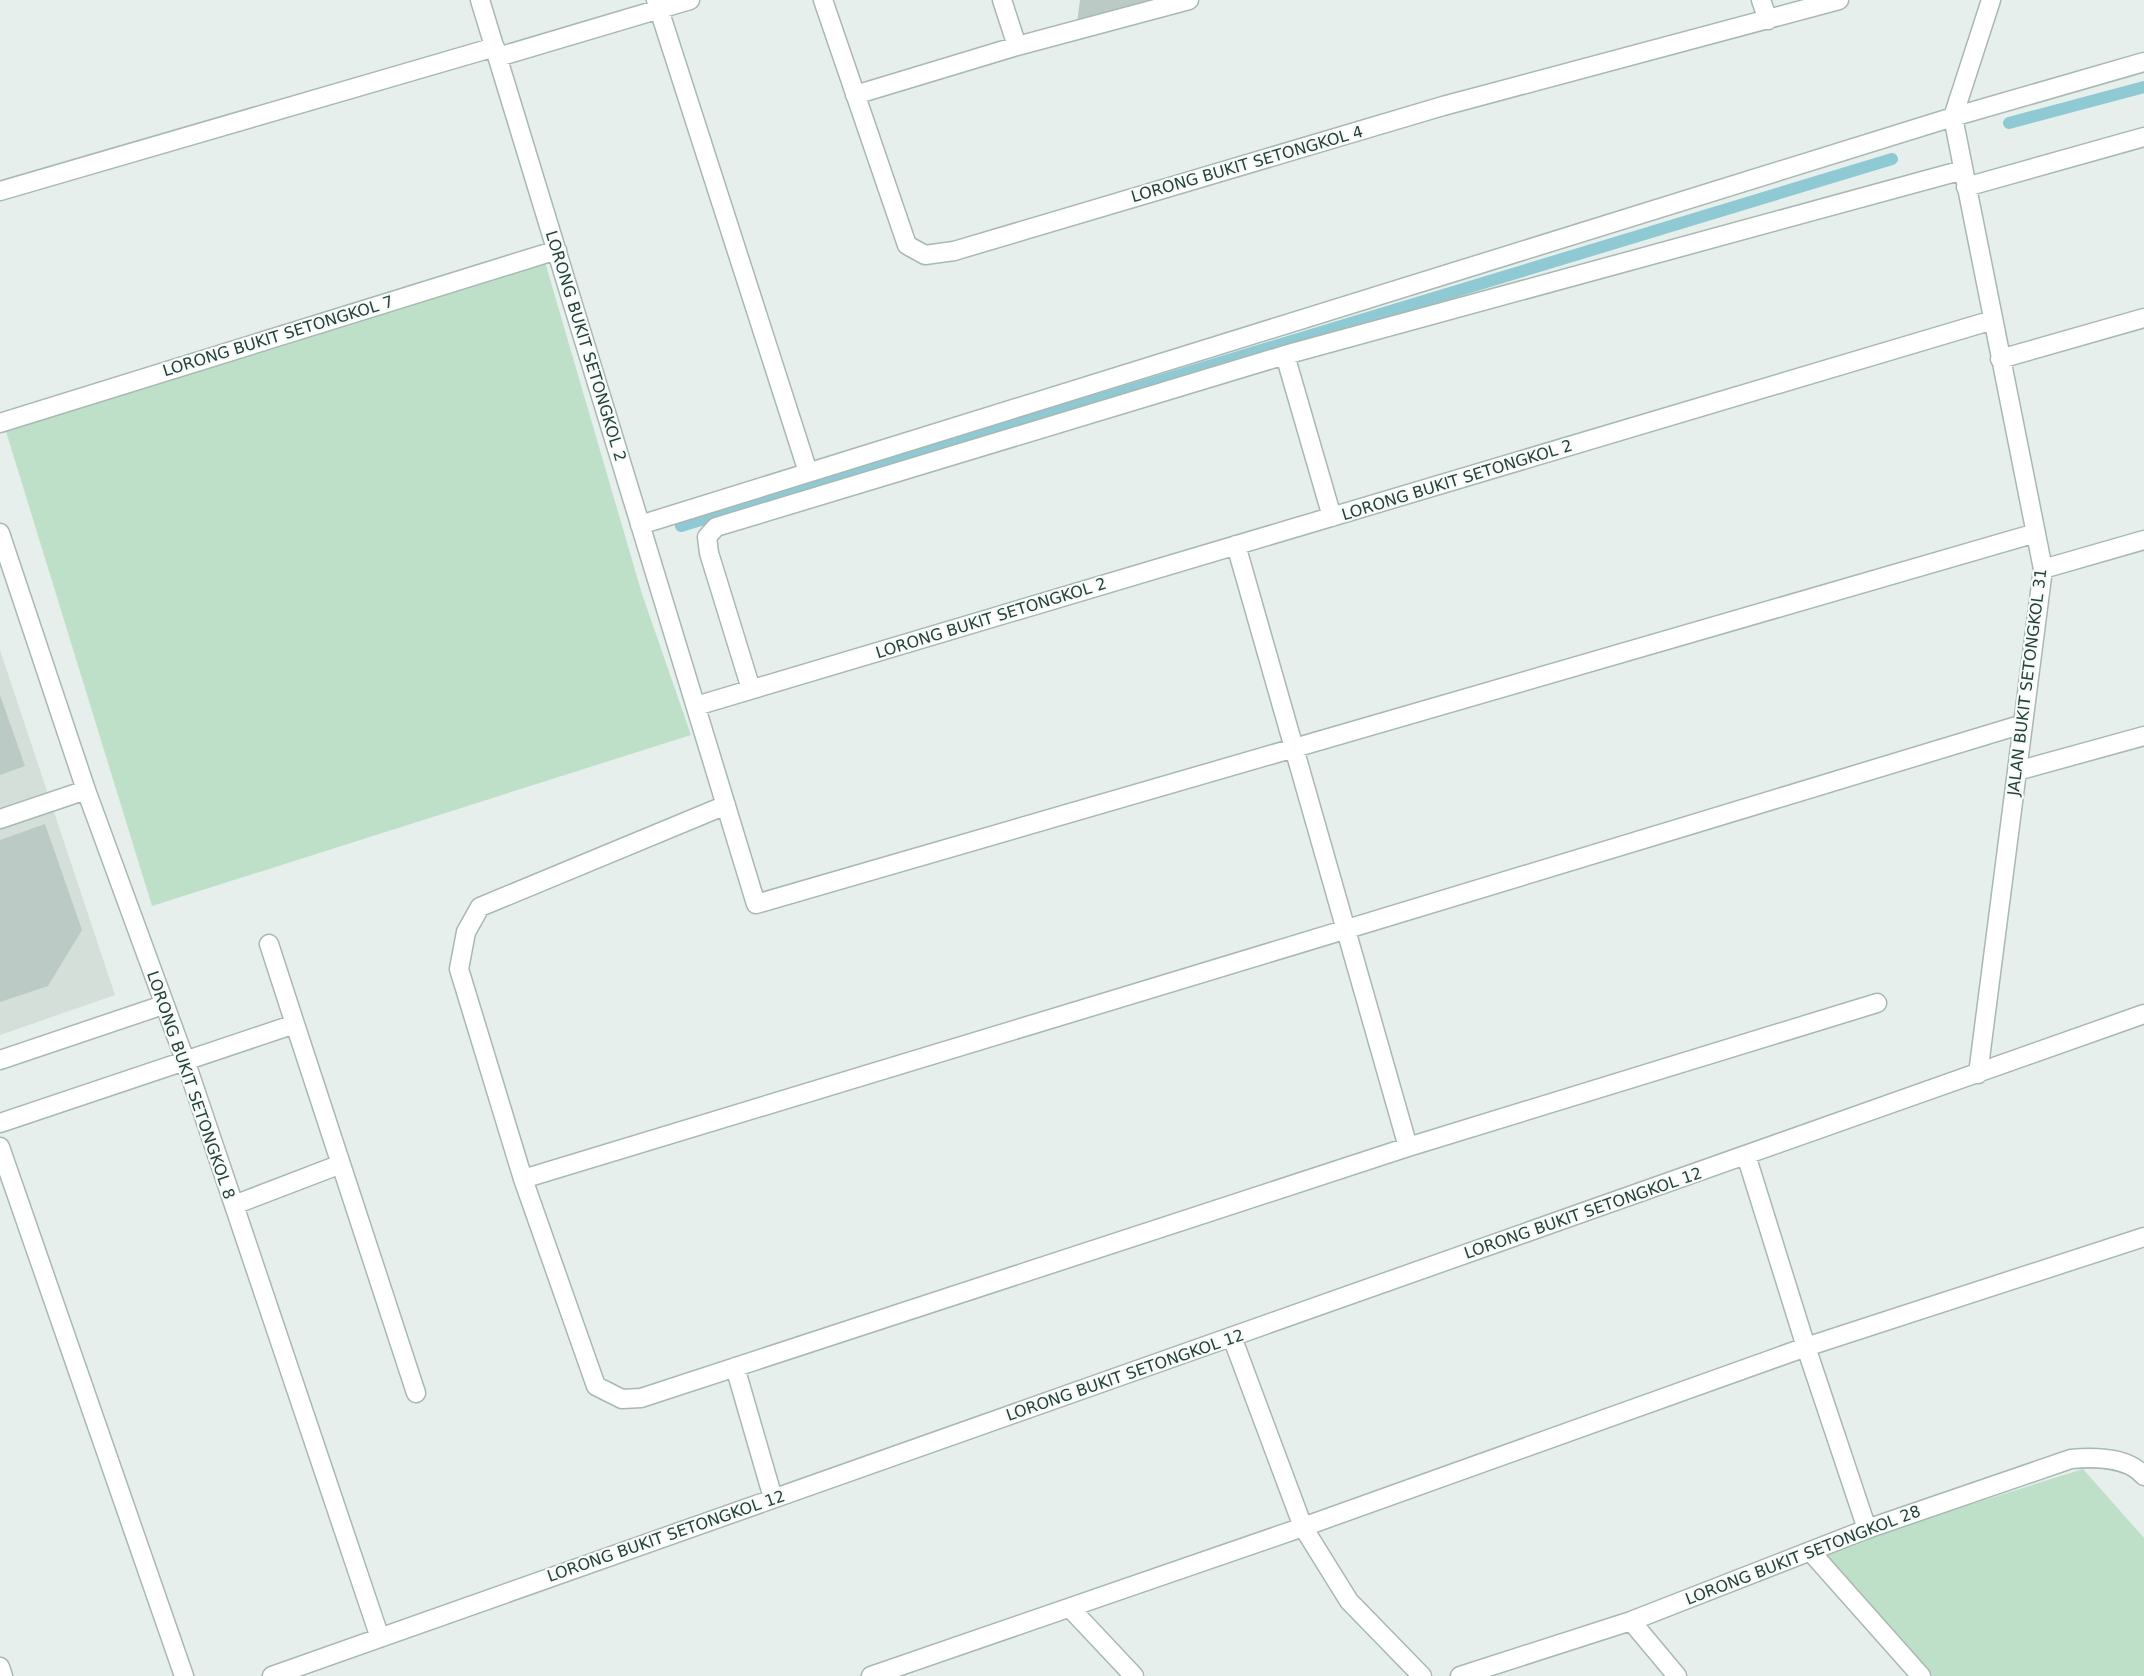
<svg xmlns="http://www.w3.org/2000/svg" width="2144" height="1676" font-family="'DejaVu Sans',sans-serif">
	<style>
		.built { fill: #d4dfda }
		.green { fill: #bfe0c8 }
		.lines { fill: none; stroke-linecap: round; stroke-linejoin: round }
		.stream { stroke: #8ec9d4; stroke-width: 12 }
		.building { fill: #bbcac4 }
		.minor-casing { stroke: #a8b8b2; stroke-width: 21 }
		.minor { stroke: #fff; stroke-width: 18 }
		.labels { text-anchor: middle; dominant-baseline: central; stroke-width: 4.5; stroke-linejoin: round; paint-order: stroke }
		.street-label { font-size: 16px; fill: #24423a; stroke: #f7fbf9 }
	</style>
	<rect width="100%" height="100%" fill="#e6efeb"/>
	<path class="built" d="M0,650L115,995L0,1035Z"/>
	<path class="green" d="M545,262L642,594L691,735L152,906L4,425Z
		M2083,1469L2144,1538V1676H1930L1822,1551Z"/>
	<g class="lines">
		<path class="stream" d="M2009,123L2144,87
			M681,526L1892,159"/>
	</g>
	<path class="building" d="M1080,0H1153V1L1077,23Z
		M0,695L25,766L0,775Z
		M45,824L82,930L48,986L0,1002V840Z"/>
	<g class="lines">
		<g class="minor-casing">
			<path id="minor" d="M480,0L756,904L2036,533
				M656,0L808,472
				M823,0L907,245L925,255L954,251L1443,106L1839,0
				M1002,0L1017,46
				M1761,0L1768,20
				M498,57L690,0
				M855,95L1017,46L1189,0
				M1966,187L2144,137
				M0,191L495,47
				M1285,355L1332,517
				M2000,359L2144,318
				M0,423L557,250
				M640,525L1953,117L2144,62
				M0,533L86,790L185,1060L380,1638
				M1236,545L1408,1147
				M2043,569L2144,540
				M751,689L709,553L707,537L716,527L1285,355L1963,170
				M696,706L1993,320
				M2017,771L2144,736
				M726,805L480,907L466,932L459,969L523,1179L596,1386L622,1399L641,1398L1408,1147L1877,1003
				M0,819L86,790
				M269,944L295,1024
				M0,1060L163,1005
				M1978,1074L2043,569L1953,117L1991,0
				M0,1123L295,1024L416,1393
				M0,1147L184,1676
				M1746,1155L1806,1347L1867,1529
				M523,1179L2023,724
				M234,1205L341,1164
				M1232,1337L1303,1527L1349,1601L1422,1676
				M735,1367L773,1498
				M1810,1551L1921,1676
				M1070,1608L1134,1676
				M1631,1621L1677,1676
				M0,1667L3,1676
				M272,1676L2144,1014
				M871,1676L1303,1527L1806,1347L2144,1237
				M1460,1676L1631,1621L1867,1529L2071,1459C2093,1457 2128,1457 2144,1476"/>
		</g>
		<use href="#minor" class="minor"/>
	</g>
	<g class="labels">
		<g class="street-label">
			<text transform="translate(1247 164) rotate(-16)">LORONG BUKIT SETONGKOL 4</text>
			<text transform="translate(278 336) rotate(-17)">LORONG BUKIT SETONGKOL 7</text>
			<text transform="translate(586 346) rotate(73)">LORONG BUKIT SETONGKOL 2</text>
			<text transform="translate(1457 480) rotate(-17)">LORONG BUKIT SETONGKOL 2</text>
			<text transform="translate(991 618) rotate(-17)">LORONG BUKIT SETONGKOL 2</text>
			<text transform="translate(2027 682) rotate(-83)">JALAN BUKIT SETONGKOL 31</text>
			<text transform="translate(191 1085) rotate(71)">LORONG BUKIT SETONGKOL 8</text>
			<text transform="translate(1583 1213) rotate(-19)">LORONG BUKIT SETONGKOL 12</text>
			<text transform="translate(1125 1375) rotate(-19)">LORONG BUKIT SETONGKOL 12</text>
			<text transform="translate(666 1536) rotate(-19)">LORONG BUKIT SETONGKOL 12</text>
			<text transform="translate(1803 1555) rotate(-21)">LORONG BUKIT SETONGKOL 28</text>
		</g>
	</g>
</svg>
